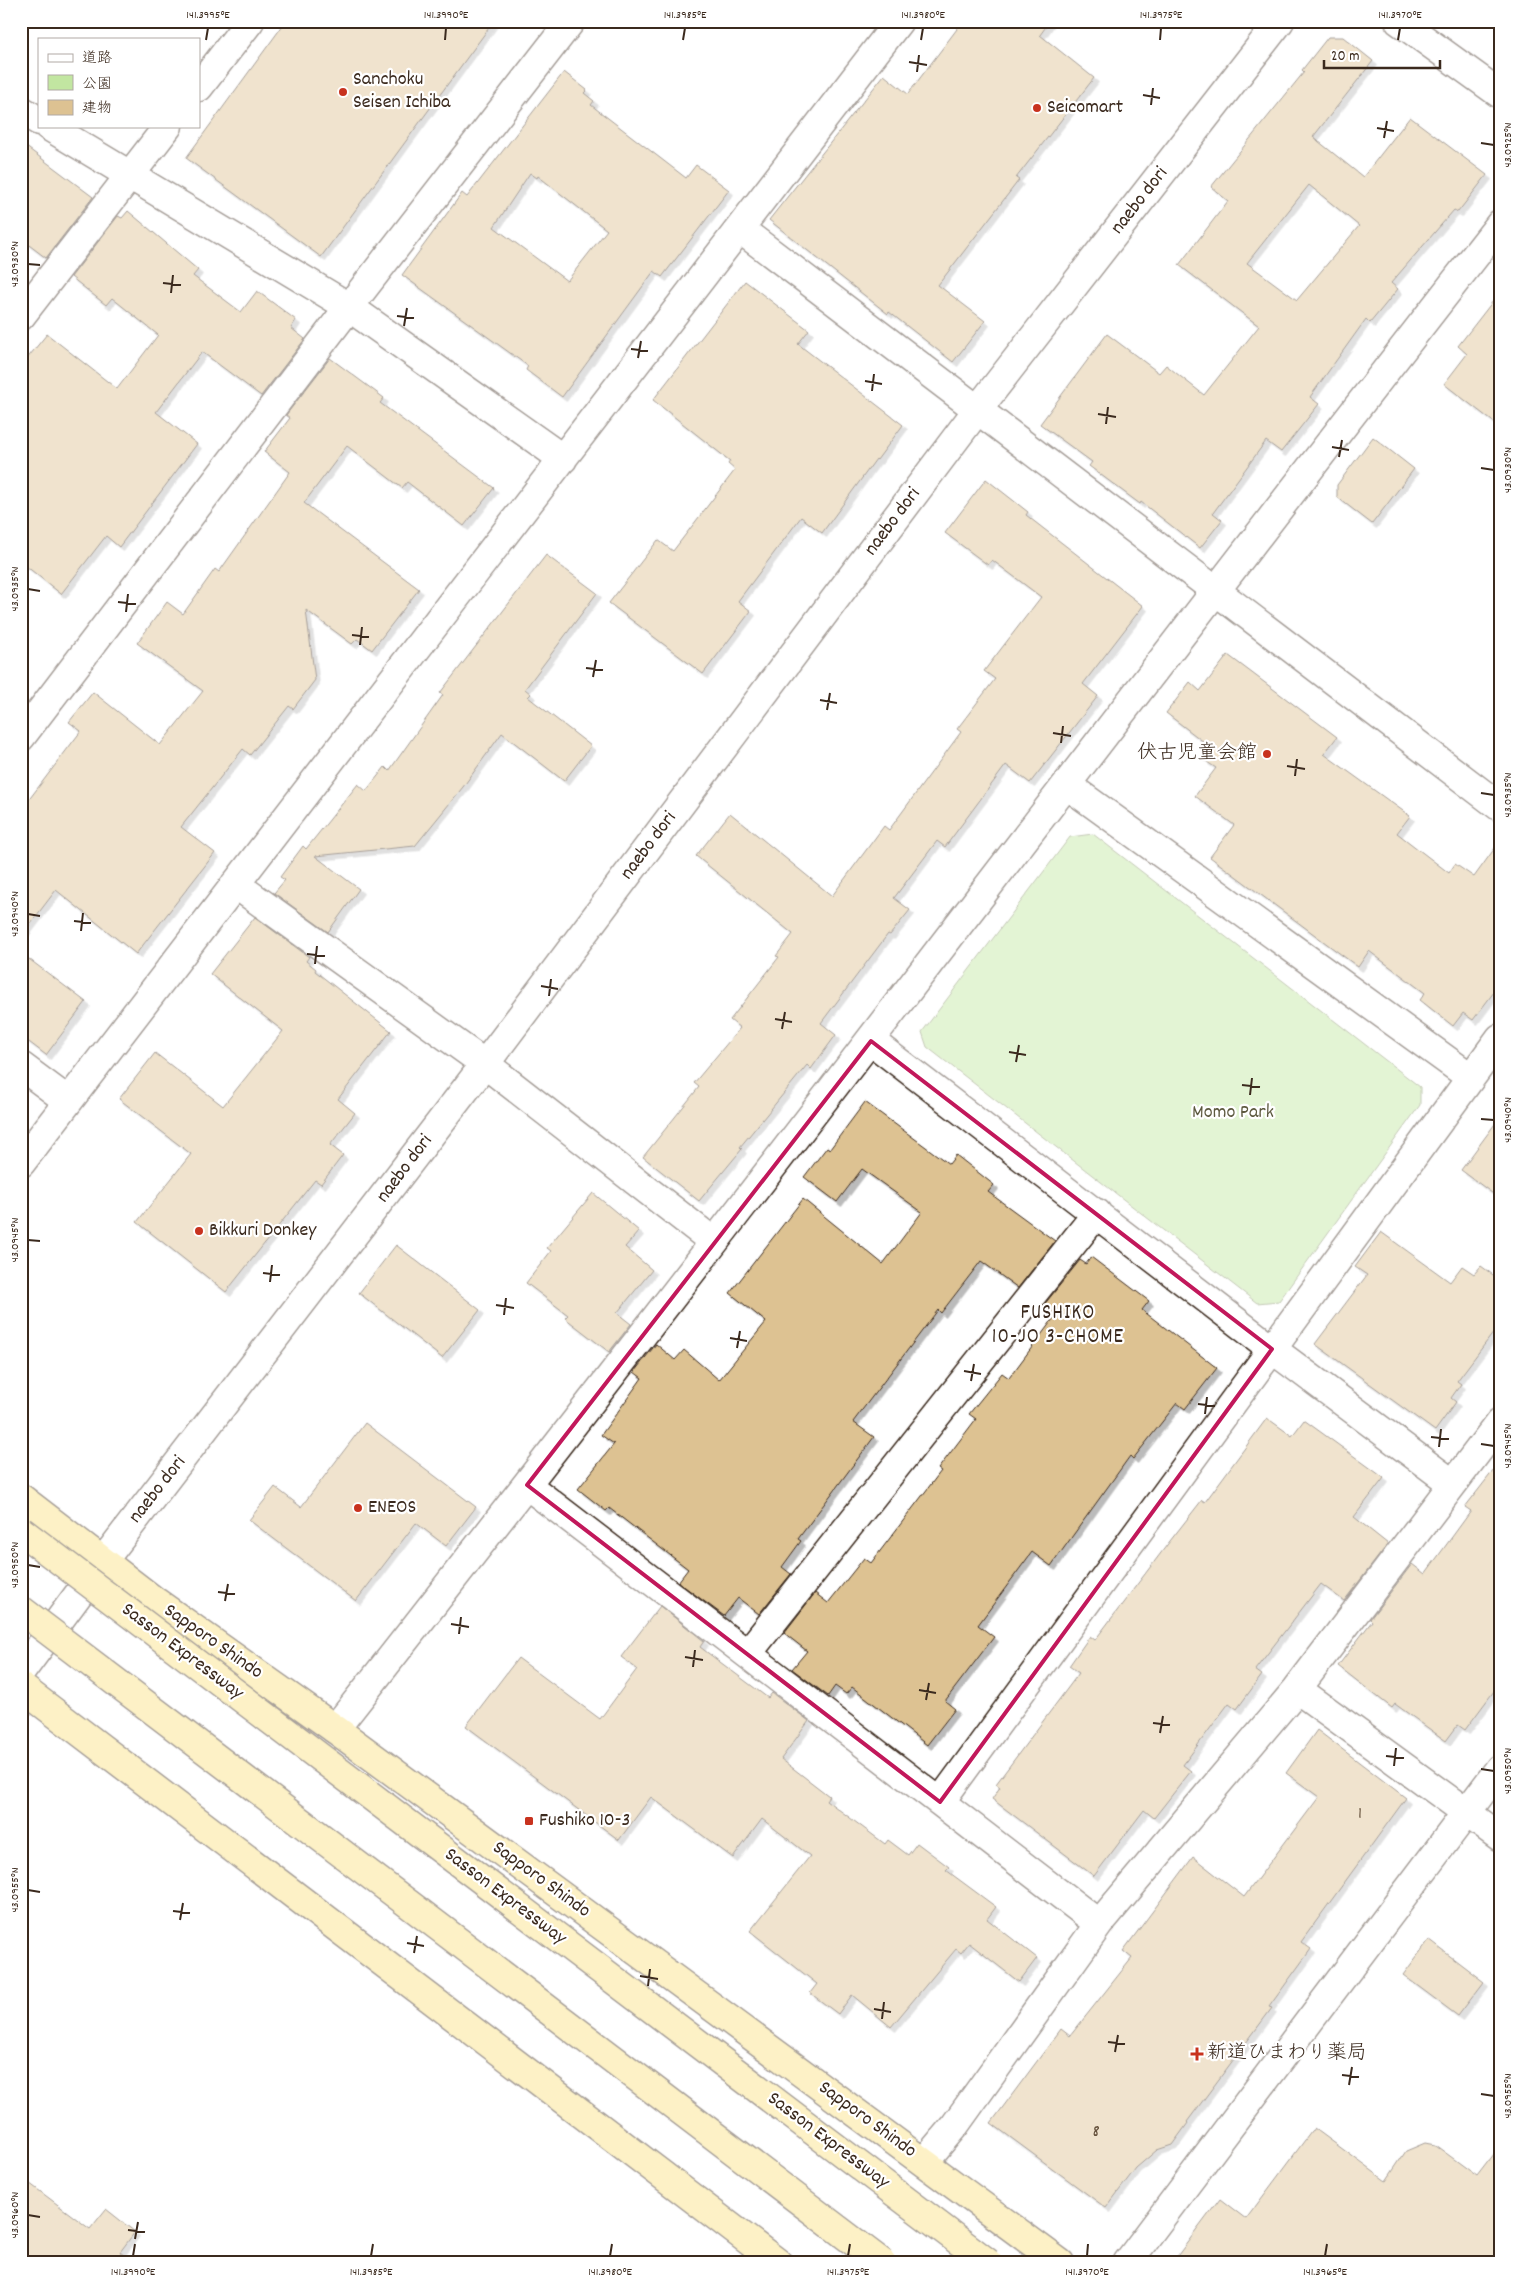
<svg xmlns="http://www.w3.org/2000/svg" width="1521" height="2284" font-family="Dekko,'Klee One',sans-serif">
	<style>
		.green { fill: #c2e6a1; stroke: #7e8860 }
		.building { fill: #ddc292; stroke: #3b2a1e; fill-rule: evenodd; filter: url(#shadow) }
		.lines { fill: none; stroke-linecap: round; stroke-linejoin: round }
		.minor-casing { stroke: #3b2a1e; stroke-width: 31 }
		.tertiary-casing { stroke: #3b2a1e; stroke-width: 31 }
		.trunk-casing { stroke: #3b2a1e; stroke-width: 31 }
		.minor { stroke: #fff; stroke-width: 28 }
		.tertiary { stroke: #fff; stroke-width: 28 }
		.trunk { stroke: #fae180; stroke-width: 28 }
		.motorway-bridge-casing { stroke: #3b2a1e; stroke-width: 31; stroke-linecap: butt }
		.motorway-bridge { stroke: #fae180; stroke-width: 28 }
		.marked { fill: none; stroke: #c2185b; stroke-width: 4; stroke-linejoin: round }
		.ticks { fill: none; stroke: #3b2a1e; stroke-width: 2 }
		.poi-dot { fill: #c8321e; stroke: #fff; stroke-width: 2 }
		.labels { text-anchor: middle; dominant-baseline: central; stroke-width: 4.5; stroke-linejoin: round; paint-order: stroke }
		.number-label { font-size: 18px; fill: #64503b }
		.poi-label { font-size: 20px; fill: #3b2a1e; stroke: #fff; text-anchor: start }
		.street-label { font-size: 20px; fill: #3b2a1e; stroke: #fff }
		.park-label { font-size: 20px; fill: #5d593f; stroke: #fff }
		.neighbourhood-label { font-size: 21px; letter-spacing: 1px; fill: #3b2a1e; stroke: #fff }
		.neatline { fill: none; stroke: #3b2a1e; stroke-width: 2 }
		.ticks-label { font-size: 12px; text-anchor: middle; fill: #3b2a1e }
	</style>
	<defs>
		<filter id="shadow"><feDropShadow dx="4.5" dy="4.5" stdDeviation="0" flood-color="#0004"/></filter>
	</defs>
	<rect width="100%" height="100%" fill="#fff"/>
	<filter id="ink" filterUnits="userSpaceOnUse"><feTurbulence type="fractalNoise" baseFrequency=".02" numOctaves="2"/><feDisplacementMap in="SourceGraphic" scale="10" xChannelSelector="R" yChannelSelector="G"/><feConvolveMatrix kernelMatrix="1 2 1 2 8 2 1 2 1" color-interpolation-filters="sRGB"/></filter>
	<g filter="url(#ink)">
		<path class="green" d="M1093,834L1420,1087V1105L1279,1301L1257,1303L927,1047L922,1032L1070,837Z"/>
		<path class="building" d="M286,21H494L321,257L186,158Z
			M963,21H1050L1040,35L1094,78L1016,178L1019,180L938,285L985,321L953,362L889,312L888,314L769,220L884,75L908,94Z
			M1328,37H1343L1373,61L1313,137L1363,177L1410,117L1487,175L1458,212L1454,210L1391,283L1398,289L1370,323L1366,319L1310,397L1319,404L1281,452L1266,441L1213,513L1222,520L1200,548L1141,502L1140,504L1089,466L1092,462L1040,424L1107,334L1159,373L1166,365L1204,395L1259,326L1179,265L1228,201L1211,187L1304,72L1302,70ZM1309,185L1359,226L1297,300L1247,263Z
			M564,72L587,90L584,93L594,101L591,105L686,178L696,165L729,190L662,277L654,271L562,397L526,370L528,366L402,275L462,193L467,197ZM530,173L537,178L538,176L607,230L567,281L494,227Z
			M21,143L93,197L46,258L21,239Z
			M128,211L198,270L193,276L241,312L257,291L296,320L291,328L305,339L261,396L202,352L156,412L197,444L119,547L106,536L61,594L21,562V366L47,334L117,389L158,335L112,298L106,305L71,277L118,216L122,218Z
			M745,281L809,330L798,344L903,425L877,460L876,459L822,533L801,517L738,601L751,611L703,674L609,603L658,540L673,551L735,470L728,464L730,461L653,400Z
			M1500,292V427L1444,384L1467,354L1458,346Z
			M330,358L384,398L380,403L494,488L464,526L407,482L402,488L347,446L304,503L419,589L372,650L357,639L352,644L306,610L315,680L293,709L289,706L250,755L243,749L181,827L215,853L136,954L56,890L21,936V810L81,731L69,722L93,692L160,745L203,691L137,643L167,602L183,614L215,569L219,572L290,472L264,452L290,418L286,415Z
			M1373,437L1414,469L1372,524L1337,497V485Z
			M986,479L1028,512L1026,515L1143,606L1083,684L1098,696L1030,783L1006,765L945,847L937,841L894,898L910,910L890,935L888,934L821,1023L836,1035L811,1069L807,1065L740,1147L742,1149L699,1201L643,1157L699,1087L694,1083L740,1028L730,1020L779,957L776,956L793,934L696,856L730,813L832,896L884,826L889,830L961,732L957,729L995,679L984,671L1041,597L992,560L988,565L945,533Z
			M546,555L597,593L525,689L531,694L528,697L591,746L564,781L502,733L463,787L415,846L315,856L359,889L328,932L274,893L285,880L280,877L303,846L306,849L358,784L366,791L385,767L389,771L443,695L440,693Z
			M1228,655L1337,737L1324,754L1410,816L1397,833L1449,873L1455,864L1474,877L1500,841V984L1473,1020L1463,1013L1453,1026L1420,1000L1425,993L1369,951L1358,967L1210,857L1234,825L1195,796L1216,768L1204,760L1213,749L1166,713L1190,682L1200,691Z
			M255,917L309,957L306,961L316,969L315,971L391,1031L338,1099L355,1113L330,1145L343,1155L321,1184L315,1180L226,1292L137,1222L191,1154L119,1099L155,1053L223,1106L283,1031L210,974Z
			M21,953L86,1002L46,1055L21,1036Z
			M865,1102L949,1164L956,1155L994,1185L988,1192L1055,1241L1018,1288L981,1261L941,1313L938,1310L853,1422L874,1437L798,1539L801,1541L782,1567L791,1574L759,1614L738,1598L724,1616L678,1582L688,1569L609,1508L606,1511L578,1489L614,1444L601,1435L642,1378L634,1372L656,1344L675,1360L684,1350L719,1380L766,1322L730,1293L803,1199L883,1264L922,1212L862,1169L837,1202L804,1177L827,1147L830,1149Z
			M1500,1117V1199L1461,1170Z
			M593,1193L639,1231L625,1247L652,1270L617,1313L631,1324L609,1352L565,1318L568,1315L526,1283L551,1251L547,1248Z
			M1381,1232L1450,1282L1462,1266L1474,1274L1481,1266L1500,1280V1324L1457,1381L1461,1384L1451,1398L1456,1402L1435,1431L1315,1344L1367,1275L1355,1267Z
			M396,1245L480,1310L442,1358L359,1293Z
			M1091,1257L1149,1301L1142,1310L1217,1368L1185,1409L1177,1403L1133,1459L1130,1456L1051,1566L1032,1552L978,1625L994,1637L945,1701L955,1709L927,1745L852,1687L846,1694L835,1686L828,1696L792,1669L807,1651L784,1633L815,1593L828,1603L864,1558L871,1563L941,1471L938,1469L976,1419L969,1414L1002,1373L1009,1378L1056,1315L1043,1306L1080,1260L1086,1264Z
			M1267,1418L1292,1436L1304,1420L1384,1478L1354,1517L1388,1544L1344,1601L1321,1584L1255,1670L1262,1675L1237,1709L1229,1703L1183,1765L1191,1771L1154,1818L1144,1810L1094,1876L992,1799L1000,1787L996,1784L1079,1673L1069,1666L1090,1636L1095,1640L1170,1541L1202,1500L1205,1502Z
			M365,1423L476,1507L446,1546L416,1523L356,1601L249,1520L275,1487L301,1507Z
			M1500,1462V1683L1465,1730L1458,1725L1446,1741L1395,1704L1392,1708L1338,1666L1372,1621L1370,1619L1412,1564L1425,1574L1471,1511L1465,1507Z
			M660,1606L704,1641L700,1647L768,1698L772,1693L809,1721L781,1759L829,1796L826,1800L885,1844L888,1840L908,1855L917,1843L949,1867L946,1870L996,1907L987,1919L1037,1958L1019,1982L969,1943L961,1953L956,1949L891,2027L852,1995L838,2014L810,1993L817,1984L750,1931L810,1856L762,1819L733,1858L651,1797L619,1840L466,1726L518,1658L600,1719L637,1669L621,1657Z
			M1317,1730L1406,1798L1301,1942L1311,1949L1269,2007L1272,2008L1187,2122L1188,2123L1172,2145L1157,2150L1136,2168L1106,2208L991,2123L1061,2029L1070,2036L1132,1958L1123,1951L1193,1857L1244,1897L1319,1797L1286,1773Z
			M1429,1940L1484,1982L1458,2016L1403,1975Z
			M1314,2128L1386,2181L1406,2151L1425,2143L1435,2145L1477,2176L1500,2146V2263H1172L1220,2199L1246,2219Z
			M21,2177L90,2229L106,2209L135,2232L120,2252L134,2263H21Z"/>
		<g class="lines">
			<g class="minor-casing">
				<path id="minor" d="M1399,21L1500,94
					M199,87L250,21
					M21,110L39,121
					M48,126L349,307L563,459
					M740,229L1500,807
					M21,316L168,126
					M21,737L349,307L571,21
					M1067,785L1470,1077
					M235,884L485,1064L714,1242
					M871,1041L1272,1349L1453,1484
					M21,1066L68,1101
					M21,1163L899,21
					M527,1485L1099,1924
					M748,1653L1097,1213
					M1297,1689L1500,1837
					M335,1729C728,1231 1109,724 1500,224
					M940,1802L1500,1038
					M924,2162L955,2125L1099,1924L1297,1689L1500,1422
					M1127,2263L1500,1768"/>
			</g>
			<g class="tertiary-casing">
				<path id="tertiary" d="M21,1672L103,1561L485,1064L978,409L1280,21"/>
			</g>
			<g class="trunk-casing">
				<path id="trunk" d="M21,1498L156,1602L335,1729L1060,2263
					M21,1687L778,2263"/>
			</g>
			<use href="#minor" class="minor"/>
			<use href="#tertiary" class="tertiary"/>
			<use href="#trunk" class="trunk"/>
			<g class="motorway-bridge-casing">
				<path id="motorway-bridge" d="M21,1531L988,2263
					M21,1610L882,2263"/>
			</g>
			<use href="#motorway-bridge" class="motorway-bridge"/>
		</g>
	</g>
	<path d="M0 0H1521V2284H0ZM871,1041L1272,1349L940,1802L527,1485Z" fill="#fff" fill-opacity=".55" fill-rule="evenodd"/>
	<path class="marked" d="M871,1041L1272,1349L940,1802L527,1485Z"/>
	<path class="ticks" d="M206,40L208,28M445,40L446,28M683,40L685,28M921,40L923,28M1160,40L1161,28M1398,40L1400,28M909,62L927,65M917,72L919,55M1143,95L1160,98M1151,105L1153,88M1377,128L1394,131M1384,138L1387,121M1481,143L1494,145M28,264L40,265M163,283L181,285M171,293L173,275M397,316L414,318M404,326L407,308M631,349L648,351M638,358L641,341M865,381L882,384M872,391L874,374M1098,414L1116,417M1106,424L1108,407M1332,447L1349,450M1339,457L1342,440M1481,468L1494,470M28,589L40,591M118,602L136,604M126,612L128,594M352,635L369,637M360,645L362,627M586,668L603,670M593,677L596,660M820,700L837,703M827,710L830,693M1053,733L1071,736M1061,743L1063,726M1287,766L1305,769M1295,776L1297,759M1481,793L1494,795M28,914L40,916M74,921L91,923M81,931L83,913M307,954L325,956M315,964L317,946M541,986L558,989M549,996L551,979M775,1019L792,1022M782,1029L785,1012M1009,1052L1026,1055M1016,1062L1019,1045M1242,1085L1260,1087M1250,1095L1252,1078M1481,1119L1494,1120M28,1240L40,1241M263,1273L280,1275M270,1282L272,1265M496,1305L514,1308M504,1315L506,1298M730,1338L747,1341M737,1348L740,1331M964,1371L981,1374M971,1381L974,1364M1198,1404L1215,1406M1205,1414L1207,1397M1431,1437L1449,1439M1481,1444L1494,1446M1439,1447L1441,1429M28,1565L40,1567M218,1592L235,1594M225,1601L228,1584M451,1624L469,1627M459,1634L461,1617M685,1657L703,1660M693,1667L695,1650M919,1690L936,1693M926,1700L929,1683M1153,1723L1170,1725M1160,1733L1163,1716M1386,1756L1404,1758M1394,1766L1396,1748M1481,1769L1494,1771M28,1890L40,1892M173,1911L190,1913M180,1920L183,1903M407,1943L424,1946M414,1953L417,1936M640,1976L658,1979M648,1986L650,1969M874,2009L891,2012M882,2019L884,2002M1108,2042L1125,2044M1115,2052L1118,2035M1342,2075L1359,2077M1349,2085L1352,2067M1481,2094L1494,2096M28,2215L40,2217M128,2230L145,2232M135,2239L138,2222M133,2256L135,2244M371,2256L373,2244M610,2256L612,2244M848,2256L850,2244M1087,2256L1088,2244M1325,2256L1327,2244"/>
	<g class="poi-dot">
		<circle cx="343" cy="92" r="5"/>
		<circle cx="1037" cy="108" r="5"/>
		<circle cx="1267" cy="754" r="5"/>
		<circle cx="199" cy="1231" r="5"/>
		<circle cx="358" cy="1508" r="5"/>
		<rect x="524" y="1816" width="10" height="10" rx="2.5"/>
		<path d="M1194.5 2046.5h5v5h5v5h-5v5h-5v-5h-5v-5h5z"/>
	</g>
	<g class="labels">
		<g class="number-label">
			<text x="1360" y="1814">1</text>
			<text x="1096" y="2132">8</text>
		</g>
		<g class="poi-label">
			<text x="353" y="80">Sanchoku<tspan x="353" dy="23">Seisen Ichiba</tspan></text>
			<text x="1047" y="108">Seicomart</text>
			<text x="1257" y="754" text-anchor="end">伏古児童会館</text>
			<text x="209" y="1231">Bikkuri Donkey</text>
			<text x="368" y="1508">ENEOS</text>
			<text x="539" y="1821">Fushiko 10-3</text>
			<text x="1207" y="2054">新道ひまわり薬局</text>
		</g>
		<g class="street-label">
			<text transform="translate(1140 201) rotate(-52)">naebo dori</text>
			<text transform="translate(893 522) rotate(-53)">naebo dori</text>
			<text transform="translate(649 846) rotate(-53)">naebo dori</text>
			<text transform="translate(405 1169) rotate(-53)">naebo dori</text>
			<text transform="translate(158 1490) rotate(-52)">naebo dori</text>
			<text transform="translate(213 1642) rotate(35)">Sapporo Shindo</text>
			<text transform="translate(182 1652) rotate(37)">Sasson Expressway</text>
			<text transform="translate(541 1880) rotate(36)">Sapporo Shindo</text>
			<text transform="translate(505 1897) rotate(37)">Sasson Expressway</text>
			<text transform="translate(867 2120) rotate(36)">Sapporo Shindo</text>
			<text transform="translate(828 2141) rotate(37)">Sasson Expressway</text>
		</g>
		<g class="park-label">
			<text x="1233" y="1113">Momo Park</text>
		</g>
		<g class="neighbourhood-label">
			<text x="1058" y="1314">FUSHIKO<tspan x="1058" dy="24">10-JO 3-CHOME</tspan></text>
		</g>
	</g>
	<rect width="1521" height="2284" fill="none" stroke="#fff" stroke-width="55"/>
	<rect x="38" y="38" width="162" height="90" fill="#ffffff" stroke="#b1aaa5"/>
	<rect x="48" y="54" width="25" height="8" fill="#ffffff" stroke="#b1aaa5"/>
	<text x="82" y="62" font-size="15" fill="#3b2a1e">道路</text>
	<rect x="48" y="75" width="25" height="15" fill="#c2e6a1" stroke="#b1aaa5"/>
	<text x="82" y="88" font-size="15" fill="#3b2a1e">公園</text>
	<rect x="48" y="100" width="25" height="15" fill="#ddc292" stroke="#b1aaa5"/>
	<text x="82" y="112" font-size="15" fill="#3b2a1e">建物</text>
	<path d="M1324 60v8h116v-8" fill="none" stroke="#3b2a1e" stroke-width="2.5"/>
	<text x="1331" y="60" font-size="15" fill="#3b2a1e" stroke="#ffffff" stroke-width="4" paint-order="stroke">20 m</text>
	<rect x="28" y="28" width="1466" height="2228" class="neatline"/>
	<g class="ticks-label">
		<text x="208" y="18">141.3995°E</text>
		<text x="446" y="18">141.3990°E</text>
		<text x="685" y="18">141.3985°E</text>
		<text x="923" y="18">141.3980°E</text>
		<text x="1161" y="18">141.3975°E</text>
		<text x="1400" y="18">141.3970°E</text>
		<text transform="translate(1507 145) rotate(-90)" y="4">43.0925°N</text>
		<text transform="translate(14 264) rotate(-90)" y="4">43.0930°N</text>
		<text transform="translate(1507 470) rotate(-90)" y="4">43.0930°N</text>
		<text transform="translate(14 589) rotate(-90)" y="4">43.0935°N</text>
		<text transform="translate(1507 795) rotate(-90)" y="4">43.0935°N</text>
		<text transform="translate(14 914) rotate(-90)" y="4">43.0940°N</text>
		<text transform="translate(1507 1120) rotate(-90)" y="4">43.0940°N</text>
		<text transform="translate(14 1240) rotate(-90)" y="4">43.0945°N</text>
		<text transform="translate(1507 1446) rotate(-90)" y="4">43.0945°N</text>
		<text transform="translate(14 1565) rotate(-90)" y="4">43.0950°N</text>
		<text transform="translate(1507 1771) rotate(-90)" y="4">43.0950°N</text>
		<text transform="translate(14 1890) rotate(-90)" y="4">43.0955°N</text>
		<text transform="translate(1507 2096) rotate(-90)" y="4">43.0955°N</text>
		<text transform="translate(14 2215) rotate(-90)" y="4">43.0960°N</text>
		<text x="133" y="2275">141.3990°E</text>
		<text x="371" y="2275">141.3985°E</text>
		<text x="610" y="2275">141.3980°E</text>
		<text x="848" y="2275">141.3975°E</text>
		<text x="1087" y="2275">141.3970°E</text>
		<text x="1325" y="2275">141.3965°E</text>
	</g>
</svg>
